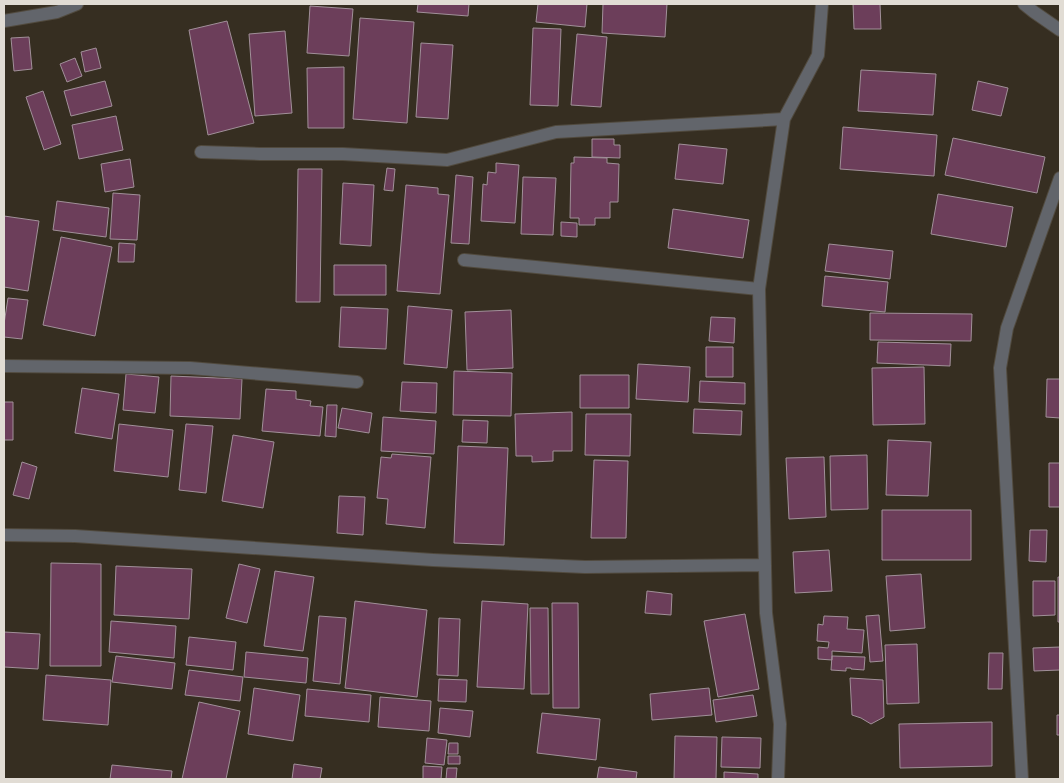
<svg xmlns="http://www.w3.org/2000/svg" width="1064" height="783" font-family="Figtree,sans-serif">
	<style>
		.building { fill: #6c3e5a; stroke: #a19099 }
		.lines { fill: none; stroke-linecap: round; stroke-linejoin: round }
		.minor-casing { stroke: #514a3e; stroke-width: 14 }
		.minor { stroke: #62656b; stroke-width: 12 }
	</style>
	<rect width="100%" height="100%" fill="#362e21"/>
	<path class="building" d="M418,4H469L468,16L417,12Z
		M538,4H587L585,27L536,22Z
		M603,4H667L665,37L602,33Z
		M853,4H880L881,29H854Z
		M310,6L353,9L349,56L307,53Z
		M360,18L414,22L407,123L353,119Z
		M227,21L254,123L208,135L189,30Z
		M533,28L561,29L558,106L530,105Z
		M285,31L292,113L255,116L249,34Z
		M577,34L607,37L601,107L571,105Z
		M29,37L32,69L14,71L11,38Z
		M421,43L453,45L448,119L416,117Z
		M96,48L101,68L85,72L81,52Z
		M75,58L82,76L67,82L60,64Z
		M344,67V128H308L307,68Z
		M861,70L936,74L933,115L858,111Z
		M105,81L112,106L71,116L64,91Z
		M978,81L1008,88L1001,116L972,110Z
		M43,91L61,144L44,150L26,97Z
		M116,116L123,150L79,159L72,125Z
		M843,127L937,135L934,176L840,169Z
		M953,138L1045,157L1037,193L945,175Z
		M592,139H614V145H620V158L592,157Z
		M679,144L727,149L723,184L675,179Z
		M574,157L607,158V163L619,164L618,202H610V218H595V225H579V218H570L571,163H574Z
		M130,159L134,187L105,192L101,164Z
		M496,163L519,165L515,223L481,221L483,184L487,185L488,172L496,173Z
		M387,168L395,169L393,191L384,190Z
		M298,169H322L320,302H296Z
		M456,175L473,177L469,244L451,243Z
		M523,177L556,178L553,235L521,234Z
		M343,183L374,185L371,246L340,244Z
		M406,185L438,188V194L449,195L440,294L397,291Z
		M113,193L140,195L137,240L110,239Z
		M938,194L1013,207L1006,247L931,234Z
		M57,201L109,208L106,237L53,230Z
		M673,209L749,220L743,258L668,248Z
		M4,216L39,221L28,291L4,287Z
		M561,222L577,223V237L561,236Z
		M61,237L112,247L95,336L43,325Z
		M119,243L135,244L134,262H118Z
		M829,244L893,251L890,279L825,271Z
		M334,265H386V295H334Z
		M825,276L888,282L885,312L822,306Z
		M8,298L28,300L22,339L4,337V324Z
		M408,306L452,310L447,368L404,364Z
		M341,307L388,309L386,349L339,347Z
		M511,310L513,368L467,370L465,312Z
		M870,313L972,314L971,341L870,340Z
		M711,317L735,318L734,343L709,341Z
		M878,342L951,344L950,366L877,363Z
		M706,347H733V377H706Z
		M638,364L690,367L688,402L636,399Z
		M924,367L925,424L873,425L872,368Z
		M454,371L512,373L511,416L453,415Z
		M126,374L159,377L155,413L123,410Z
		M580,375H629V408H580Z
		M171,376L242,379L240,419L170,416Z
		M1047,379H1060V418L1046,417Z
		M700,381L745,383V404L699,402Z
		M402,382L437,383L436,413L400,411Z
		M82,388L119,394L112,439L75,433Z
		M266,389L296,391V399L311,401L310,406L323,407L320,436L262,431Z
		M4,402H13V440H4Z
		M327,405H337L336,437L325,436Z
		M342,408L372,413L369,433L338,428Z
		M694,409L742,411L741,435L693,433Z
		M572,412V451H553V461L532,462V456H516L515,414Z
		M586,414H631L630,456L585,455Z
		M383,417L436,421L434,454L381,451Z
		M463,420L488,421L487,443L462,442Z
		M119,424L173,430L168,477L114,471Z
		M186,424L213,426L206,493L179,490Z
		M233,435L274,442L263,508L222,501Z
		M888,440L931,442L928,496L886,495Z
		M458,446L508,448L504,545L454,543Z
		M392,454L431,457L425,528L386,524L388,499L377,498L381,457L391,458Z
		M867,455L868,509L831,510L830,456Z
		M824,457L826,517L789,519L786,458Z
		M594,460L628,461L626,538H591Z
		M22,462L37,467L29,499L13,495Z
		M1049,463H1060V507H1049Z
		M339,496L365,497L363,535L337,533Z
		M882,510H971V560H882Z
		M1030,530H1047L1046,562L1029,561Z
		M829,550L832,591L795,593L793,552Z
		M51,563L101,564V666H50Z
		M239,564L260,569L247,623L226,618Z
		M116,566L192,569L189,619L114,615Z
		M275,571L314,577L303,651L264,646Z
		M921,574L925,628L890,631L886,576Z
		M1058,577H1060V622H1058Z
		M1033,581H1055V615L1033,616Z
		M647,591L672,594L671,615L645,613Z
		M355,601L427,610L417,697L345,688Z
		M482,601L528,604L524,689L477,687Z
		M552,603H578L579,708H553Z
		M530,608H548L549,694H531Z
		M745,614L759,689L718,697L704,621Z
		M879,615L883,661L870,662L866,616Z
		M319,616L346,618L340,684L313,681Z
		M824,616L848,617L847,629L864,630L862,653L832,651V660L818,659V647L828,648L829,642L817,641L818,624L823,625Z
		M439,618L460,619L458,676L437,675Z
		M111,621L176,626L174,658L109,652Z
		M4,632L40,634L38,669L4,667Z
		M189,637L236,642L233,670L186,665Z
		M917,644L919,703L887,704L885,645Z
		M1060,647V670L1034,671L1033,648Z
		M246,652L308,658L306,683L244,677Z
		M989,653H1003L1002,689H988Z
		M116,656L175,663L172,689L112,682Z
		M832,656L865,657L864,670L851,669V668H846V671L831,670Z
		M189,670L243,677L240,701L185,695Z
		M46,675L111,680L108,725L43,720Z
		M850,678L883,680L884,717L871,724L861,718L852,715Z
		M439,679L467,680L466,702L438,701Z
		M254,688L300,695L293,741L248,734Z
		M709,688L712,715L652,720L650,694Z
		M307,689L371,695L369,722L305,716Z
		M753,695L757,716L716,722L713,700Z
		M380,697L431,701L429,731L378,727Z
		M199,702L240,711L226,779H182Z
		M440,708L473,711L470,737L438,733Z
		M542,713L600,719L596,760L537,753Z
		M1057,715H1060V735H1057Z
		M992,722V766L900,768L899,724Z
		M675,736L717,737L716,779H674Z
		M722,737L761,738L760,768L721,767Z
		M427,738L447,740L444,765L425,763Z
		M449,743H458V754H448Z
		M448,756H460V764H448Z
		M294,764L322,768L320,779H292Z
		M112,765L172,771L171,779H110Z
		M423,766L442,767L441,779H423Z
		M599,767L637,772L636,779H597Z
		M447,768H457L456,779H446Z
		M724,772L758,774V779H724Z"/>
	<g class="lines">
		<g class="minor-casing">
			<path id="minor" d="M1024,4L1034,12L1060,30
				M4,21L57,12L77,4
				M201,152L260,154H343L447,160L556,132L784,119
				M464,260L759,289
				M4,366L190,368L357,382
				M4,535L75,536L433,560L585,567L765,565
				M778,779L780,724L766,613L759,289L784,119L818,55L822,4
				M1022,779L1000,368L1007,328L1060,178"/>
		</g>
		<use href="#minor" class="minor"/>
	</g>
	<rect width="1064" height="783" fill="none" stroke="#e1dcd4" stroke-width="10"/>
</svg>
